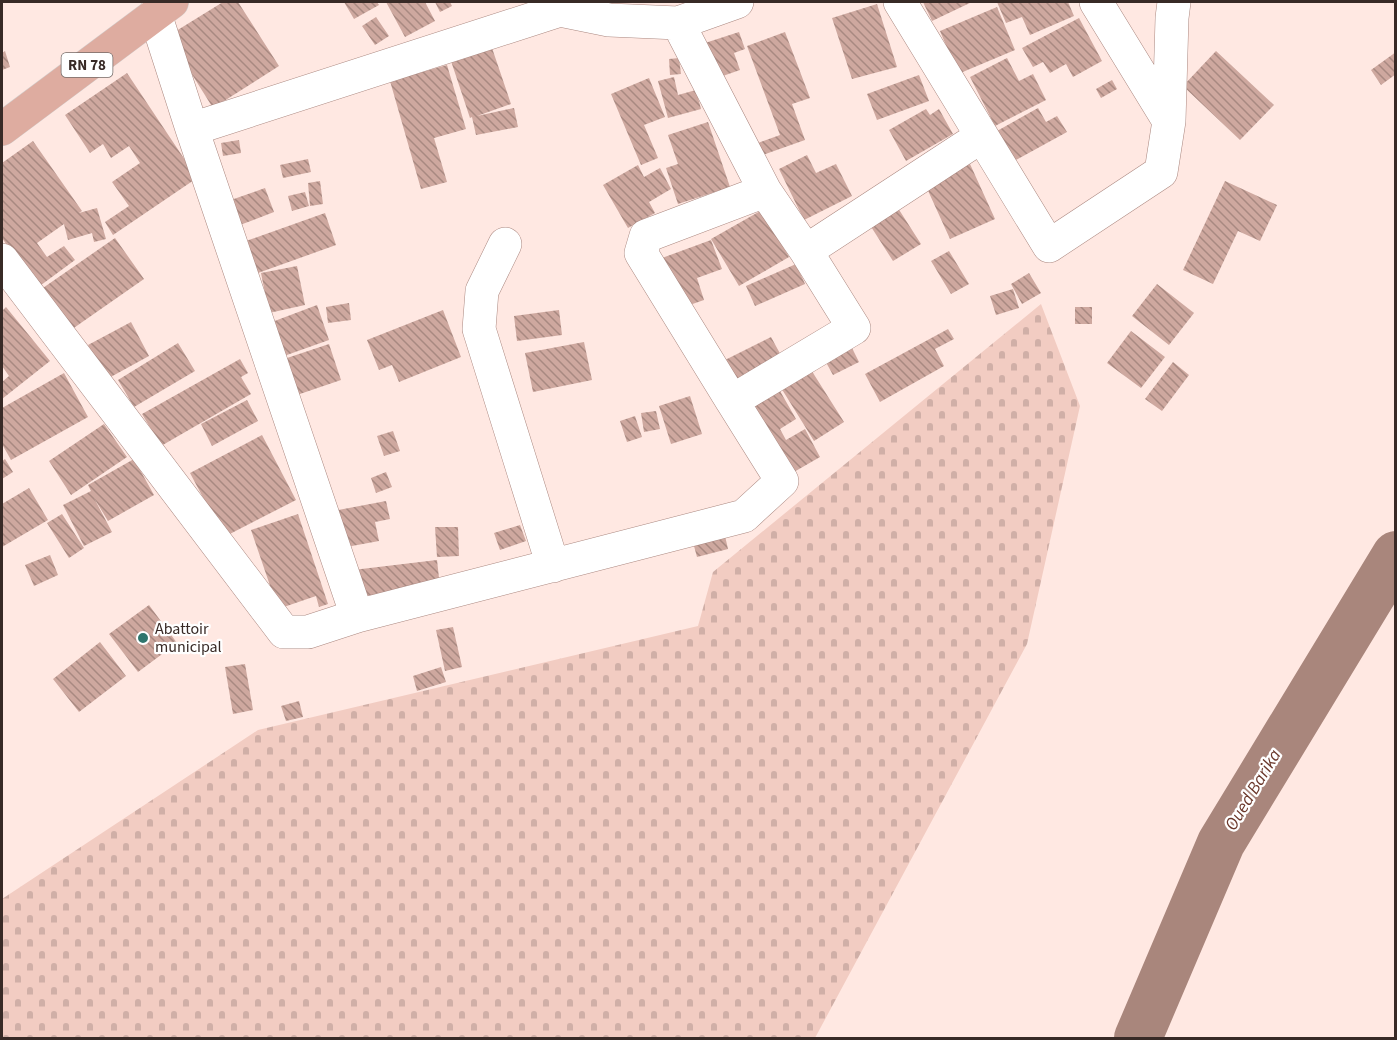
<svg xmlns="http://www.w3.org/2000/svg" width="1397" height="1040" font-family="'Source Sans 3',sans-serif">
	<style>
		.cemetery { fill: url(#cemetery-stones) }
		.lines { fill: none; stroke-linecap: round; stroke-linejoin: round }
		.river { stroke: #a9867c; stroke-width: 48 }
		.building { fill: url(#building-back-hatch) }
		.minor-casing { stroke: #ab8880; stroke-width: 34 }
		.major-casing { stroke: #d3d0cf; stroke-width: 34 }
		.minor { stroke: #fff; stroke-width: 33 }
		.major { stroke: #deaca0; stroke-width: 33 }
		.poi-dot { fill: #2e756d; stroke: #fff; stroke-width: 2 }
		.labels { text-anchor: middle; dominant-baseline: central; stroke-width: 4.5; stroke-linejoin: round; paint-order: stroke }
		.shield { fill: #fff; stroke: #746a67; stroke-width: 1.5 }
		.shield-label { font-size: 15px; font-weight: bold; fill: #382a26 }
		.poi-label { font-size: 16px; fill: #382a26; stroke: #fff; text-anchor: start }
		.water-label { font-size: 18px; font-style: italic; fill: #6b382b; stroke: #fff }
	</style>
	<defs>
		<pattern id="cemetery-stones" width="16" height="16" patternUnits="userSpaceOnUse" patternTransform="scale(1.5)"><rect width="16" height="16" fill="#f2ccc2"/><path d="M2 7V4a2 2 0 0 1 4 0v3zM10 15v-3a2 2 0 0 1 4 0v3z" fill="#d0afa7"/></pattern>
		<pattern id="building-back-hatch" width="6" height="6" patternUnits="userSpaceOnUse" patternTransform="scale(1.5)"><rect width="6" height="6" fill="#cea89f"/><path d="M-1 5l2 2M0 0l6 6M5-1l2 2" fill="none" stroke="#a88981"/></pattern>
	</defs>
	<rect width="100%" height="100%" fill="#ffe8e2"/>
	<path class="cemetery" d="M1041,304L1080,406L1027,644L815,1038H2V899L258,730L698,626L713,572Z"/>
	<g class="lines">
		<path class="river" d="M1138,1038L1221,843L1396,555"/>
	</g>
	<path class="building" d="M223,2H238L279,66L213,108L168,36Z
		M344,2H377L379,5L354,19Z
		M386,2H425L435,21L405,37Z
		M435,2H450L452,6L440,12Z
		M923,2H972L932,21Z
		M997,2H1068L1074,16L1030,35L1022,17L1006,23Z
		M877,4L897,67L852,79L832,18Z
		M997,7L1015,50L958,74L940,31Z
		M376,17L389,36L375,45L362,26Z
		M1079,18L1102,61L1073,77L1066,64L1050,73L1043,62L1033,67L1022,48Z
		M739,32L745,49L734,53L740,70L717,78L705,43Z
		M785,32L810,98L792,104L805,140L754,158L750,146L780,135L747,46Z
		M492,48L511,104L477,116L514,108L518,127L476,135L472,117L470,118L451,61Z
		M5,51L10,67L2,70V53Z
		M1216,51L1274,105L1240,140L1183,86Z
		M1396,52V74L1381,85L1371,70Z
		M679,58L681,74L670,75L669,59Z
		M1007,58L1019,81L1033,74L1046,100L995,126L970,77Z
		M447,65L466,129L434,138L447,182L421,189L390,81Z
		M127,73L197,178L113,235L105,222L129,206L112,182L140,163L129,146L111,158L103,144L90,153L65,115Z
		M919,75L929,101L877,120L867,94Z
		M674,77L678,95L696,90L701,109L668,118L658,81Z
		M649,78L665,117L644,125L658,158L641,165L611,94Z
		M1112,80L1117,89L1101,98L1096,89Z
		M1038,108L1046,122L1057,116L1067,132L1014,161L997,131Z
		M926,109L930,115L939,109L953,134L906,161L889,130Z
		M708,122L730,187L678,204L666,168L678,164L668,135Z
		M239,140L241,153L223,156L221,143Z
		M33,141L82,211L79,213L97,208L106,239L94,242L92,233L68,240L64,224L37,243L47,257L64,246L75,260L37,288L2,238V163Z
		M807,155L816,173L836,164L852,196L804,220L779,169Z
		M308,159L311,172L283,178L280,165Z
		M970,164L995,219L950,239L925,184Z
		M638,165L644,177L660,168L671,189L649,202L655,213L628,228L603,185Z
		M320,181L323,204L310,206L308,183Z
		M1225,181L1277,205L1260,241L1238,231L1213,284L1183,270Z
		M265,188L274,212L240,225L231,200Z
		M305,192L309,206L292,211L288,196Z
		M896,205L921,244L893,261L868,222Z
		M762,210L789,257L739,286L711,239Z
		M325,213L336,245L258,273L246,241Z
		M115,238L144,279L68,332L40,290Z
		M711,240L722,269L697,278L704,300L681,308L662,258Z
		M949,251L969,284L951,294L931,261Z
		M796,264L805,284L755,306L746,286Z
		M297,266L305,305L269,313L261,273Z
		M1029,273L1041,293L1022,304L1011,284Z
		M1157,284L1194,313L1169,345L1132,316Z
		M1013,289L1019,308L996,315L990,296Z
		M349,303L351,320L328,323L326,307Z
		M317,305L329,340L284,356L272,322Z
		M6,307L50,361L2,399V382L9,376L2,366V311Z
		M1075,307H1092V324H1075Z
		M443,310L461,357L399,382L392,365L379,370L367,340Z
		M559,310L562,335L517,341L514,316Z
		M131,322L149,356L107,379L88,345Z
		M948,329L954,339L935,349L944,366L880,402L865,374Z
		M1131,331L1165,357L1141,388L1107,363Z
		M771,337L783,359L733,385L721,362Z
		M584,342L592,380L533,392L525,353Z
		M849,342L859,362L833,375L822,355Z
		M178,343L195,371L134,407L118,380Z
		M329,344L341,380L297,395L284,359Z
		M240,359L248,373L241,377L251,394L161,446L142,414Z
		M1173,362L1189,375L1162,411L1145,399Z
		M808,365L844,422L814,441L778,383Z
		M64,373L88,417L11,460L2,444V408Z
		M776,384L796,419L780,429L786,440L805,429L820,457L787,476L745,402Z
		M690,396L702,434L671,444L659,406Z
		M247,400L258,421L212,446L201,424Z
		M656,411L660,429L644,432L641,413Z
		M635,416L642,437L627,442L620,421Z
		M104,424L127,457L71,495L49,461Z
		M393,431L400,451L384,456L377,436Z
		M262,435L296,500L224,537L190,473Z
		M5,459L13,472L2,479V461Z
		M134,459L154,495L108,521L94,498L112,532L84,546L63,505L91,491L88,485Z
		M386,472L392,487L376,493L371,478Z
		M29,488L48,520L2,547V504Z
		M386,501L390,519L375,522L379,541L341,548L333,511Z
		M62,514L84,548L69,558L47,523Z
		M298,514L328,604L319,607L316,596L278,609L251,530Z
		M520,525L526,541L500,550L494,533Z
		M435,527H458L459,556L437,557Z
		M723,527L728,549L697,557L691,535Z
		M50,555L58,575L34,586L25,565Z
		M437,560L440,587L356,597L353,570Z
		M149,605L177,643L138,672L109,634Z
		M453,627L462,667L445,671L436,630Z
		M100,642L126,676L79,712L53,679Z
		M245,664L253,710L233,714L225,667Z
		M441,667L446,682L417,691L413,676Z
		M299,701L303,717L286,721L281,706Z"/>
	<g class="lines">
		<g class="minor-casing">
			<path id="minor" d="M554,2L560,10L609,20L678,23L737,2
				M900,2L1049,246L1161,172L1169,121L1172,18L1174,2
				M1096,2L1169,121
				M678,23L765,191L806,251
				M192,129L560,10
				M505,244L482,291L479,329L553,566
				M2,260L284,632H308L357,616L192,129L155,14
				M732,401L641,253L646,236L765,191
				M357,616L744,516L782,481L732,401L854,328L806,251L982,136"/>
		</g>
		<g class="major-casing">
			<path id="major" d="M2,129L172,2"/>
		</g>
		<use href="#minor" class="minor"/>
		<use href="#major" class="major"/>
	</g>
	<circle class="poi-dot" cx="143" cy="638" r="6"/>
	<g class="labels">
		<rect class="shield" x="61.5" y="53" width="51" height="24" rx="4.5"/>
		<g class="shield-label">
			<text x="87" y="65">RN 78</text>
		</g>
		<g class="poi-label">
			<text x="155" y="629">Abattoir<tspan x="155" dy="18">municipal</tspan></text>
		</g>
		<g class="water-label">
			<text transform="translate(1253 790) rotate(-59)">Oued Barika</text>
		</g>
	</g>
	<rect width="1397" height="1040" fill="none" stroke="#382a26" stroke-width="6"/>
</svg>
